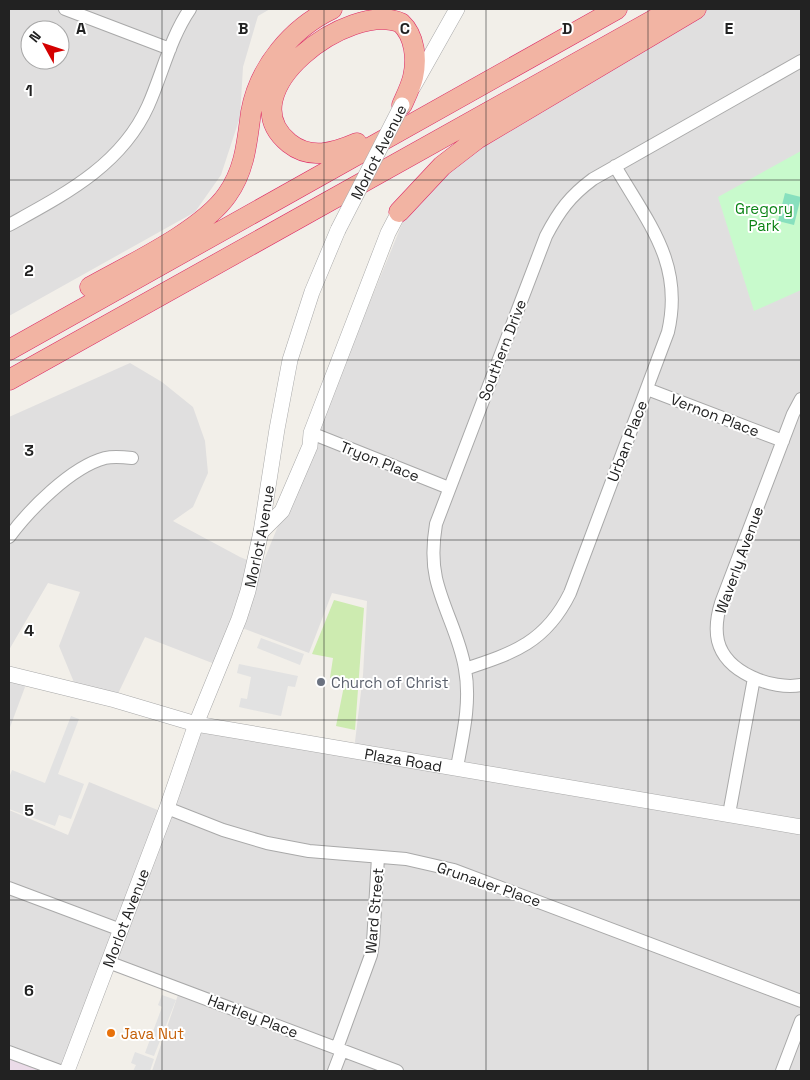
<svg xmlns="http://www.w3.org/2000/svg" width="810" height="1080" font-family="'Space Grotesk',sans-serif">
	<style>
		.residential { fill: #e0dfdf; fill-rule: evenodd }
		.industrial { fill: #ebdbe8 }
		.grass { fill: #cdebb0 }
		.park { fill: #c8facc }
		.pitch { fill: #88e0be }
		.parking { fill: #e2e2e2 }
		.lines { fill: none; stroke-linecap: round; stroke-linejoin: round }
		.minor-casing { stroke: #a9a9a9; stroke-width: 14 }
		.tertiary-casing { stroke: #a9a9a9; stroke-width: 16 }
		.trunk-casing { stroke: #dc2a67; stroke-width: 21 }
		.minor { stroke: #fff; stroke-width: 12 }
		.tertiary { stroke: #fff; stroke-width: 15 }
		.trunk { stroke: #f2b4a3; stroke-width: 20 }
		.tertiary-bridge-casing { stroke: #a9a9a9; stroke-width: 16; stroke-linecap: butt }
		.tertiary-bridge { stroke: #fff; stroke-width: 15 }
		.grid { fill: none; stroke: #222; stroke-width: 1; stroke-opacity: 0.55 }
		.worship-dot { fill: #6b7280; stroke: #fff; stroke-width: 2 }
		.food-dot { fill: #e8710a; stroke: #fff; stroke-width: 2 }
		.labels { text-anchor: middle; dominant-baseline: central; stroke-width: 4; stroke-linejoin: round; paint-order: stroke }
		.street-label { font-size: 15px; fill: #222; stroke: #fff }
		.park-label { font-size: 15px; fill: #0c8416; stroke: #fff }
		.worship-label { font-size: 15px; fill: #5b616d; stroke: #fff; text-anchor: start }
		.food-label { font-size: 15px; fill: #c56008; stroke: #fff; text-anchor: start }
		.grid-label { font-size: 16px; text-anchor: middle; font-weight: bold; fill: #222; stroke: #fff; stroke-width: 4; stroke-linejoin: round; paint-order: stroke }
	</style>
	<rect width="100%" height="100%" fill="#f2efe9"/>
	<path class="residential" d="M9,9H270L258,16L243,67L240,117L221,175L195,212L9,316ZM30,30H60V60H30Z
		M704,9H801V1071H152L180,989L109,962L67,1071L9,1052V810L68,835L89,782L165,813L196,724L354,750L363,675L367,601L332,593L309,653L237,626L411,202L437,172Z
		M130,363L162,382L193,407L205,441L208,473L193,507L173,521L240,557L255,563L220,666L145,637L115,700L78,692L59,646L80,592L48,583L9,650V417Z
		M9,674L28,679L9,730Z"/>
	<path class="industrial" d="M9,1052L60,1071H9Z"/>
	<path class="grass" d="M334,600L364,608L355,730L336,726L345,681L330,678L333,658L312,654Z"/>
	<path class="park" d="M801,151V290L754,311L718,197Z"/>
	<path class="pitch" d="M785,193L801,197L794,225L778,221Z"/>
	<path class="parking" d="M261,638L304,654L300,665L257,648Z
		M239,664L298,676L295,687L288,686L281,716L239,707L241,698L247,699L251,677L237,673Z
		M71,716L79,719L58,774L84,784L71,819L59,815L55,826L9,809V778L12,770L45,783Z
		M162,995L176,1000L154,1056L145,1053L162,1007L158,1005Z
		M135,1052L154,1059L150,1071H133L136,1065L131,1063Z"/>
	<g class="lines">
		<g class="minor-casing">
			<path id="minor" d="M65,9L170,49
				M9,225C63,195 121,166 148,106C162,75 170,38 190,9
				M647,389L783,441
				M801,399L793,414L721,603C717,616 715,628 718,641C726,673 772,690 801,685
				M311,433L449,488
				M9,537C29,510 71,467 105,458C114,456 123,457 132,458
				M465,669C514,653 546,642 570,593L668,332C684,263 648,223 615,166
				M457,767C463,735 471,702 465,669C460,637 443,609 436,578C432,560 433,542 436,524L546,236C559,211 570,196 593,179L801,61
				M167,808L223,830L267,843L309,851L406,859L454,870L801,1001
				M729,814L754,678
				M9,888L121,930
				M108,962L397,1071
				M337,1048L371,955L373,943L378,857
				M9,1052L60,1071
				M334,1071L342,1050
				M782,1071L801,1021"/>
		</g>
		<g class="tertiary-casing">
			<g id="tertiary">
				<path d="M413,87L457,9"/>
				<path d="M261,532L282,511L310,446L311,433L388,233L399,212"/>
				<path id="s1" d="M9,674L115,700L196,724L801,827"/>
				<path id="s2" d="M67,1071L167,808L196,724L239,619L248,591L261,532L277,429L290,360L312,292L338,230"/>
			</g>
		</g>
		<g class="trunk-casing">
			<path id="trunk" d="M357,143C334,153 310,160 289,143C226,92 350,0 401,23C415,36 417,59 413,77C411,86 406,96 402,105
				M399,212L442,166L477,139L696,9
				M90,287C129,265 202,231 227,195C245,170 247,142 251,112C259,67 292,28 332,9
				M9,350L617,9
				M9,380L673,9"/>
		</g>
		<use href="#minor" class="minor"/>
		<use href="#tertiary" class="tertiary"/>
		<use href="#trunk" class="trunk"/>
		<g class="tertiary-bridge-casing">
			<g id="tertiary-bridge">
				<path id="s3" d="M338,230L402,105"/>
			</g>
		</g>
		<use href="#tertiary-bridge" class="tertiary-bridge"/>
	</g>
	<path class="grid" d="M162,9V1071M324,9V1071M486,9V1071M648,9V1071M9,180H801M9,360H801M9,540H801M9,720H801M9,900H801"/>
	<circle class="worship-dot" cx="321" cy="682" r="5"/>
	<circle class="food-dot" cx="111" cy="1033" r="5"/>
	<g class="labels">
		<g class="street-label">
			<text stroke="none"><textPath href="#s3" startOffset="88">Morlot Avenue</textPath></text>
			<text transform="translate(502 350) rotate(-69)">Southern Drive</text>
			<text transform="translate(715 415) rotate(21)">Vernon Place</text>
			<text transform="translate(627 441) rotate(-69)">Urban Place</text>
			<text transform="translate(380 461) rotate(22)">Tryon Place</text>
			<text stroke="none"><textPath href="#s2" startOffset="569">Morlot Avenue</textPath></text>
			<text transform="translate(739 560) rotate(-70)">Waverly Avenue</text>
			<text stroke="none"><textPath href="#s1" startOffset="404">Plaza Road</textPath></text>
			<text transform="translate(489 884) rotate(19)">Grunauer Place</text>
			<text transform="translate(374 911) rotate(-85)">Ward Street</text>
			<text stroke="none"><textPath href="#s2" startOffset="164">Morlot Avenue</textPath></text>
			<text transform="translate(253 1016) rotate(21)">Hartley Place</text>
		</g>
		<g class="park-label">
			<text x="764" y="208">Gregory<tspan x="764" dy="17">Park</tspan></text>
		</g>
		<g class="worship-label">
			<text x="331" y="682">Church of Christ</text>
		</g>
		<g class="food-label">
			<text x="121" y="1033">Java Nut</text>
		</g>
	</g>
	<g class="grid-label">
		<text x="81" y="34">A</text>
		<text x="243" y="34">B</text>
		<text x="405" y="34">C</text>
		<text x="567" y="34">D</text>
		<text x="729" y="34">E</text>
		<text x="29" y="96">1</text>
		<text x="29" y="276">2</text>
		<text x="29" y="456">3</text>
		<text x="29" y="636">4</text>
		<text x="29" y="816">5</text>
		<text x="29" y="996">6</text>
	</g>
	<rect width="810" height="1080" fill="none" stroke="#222222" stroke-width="20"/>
	<g transform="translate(45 45) rotate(310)"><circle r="24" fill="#ffffff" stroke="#a7a7a7"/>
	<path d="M0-4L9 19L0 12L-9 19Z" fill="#d40000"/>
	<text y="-8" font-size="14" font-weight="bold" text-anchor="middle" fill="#222222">N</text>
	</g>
</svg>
